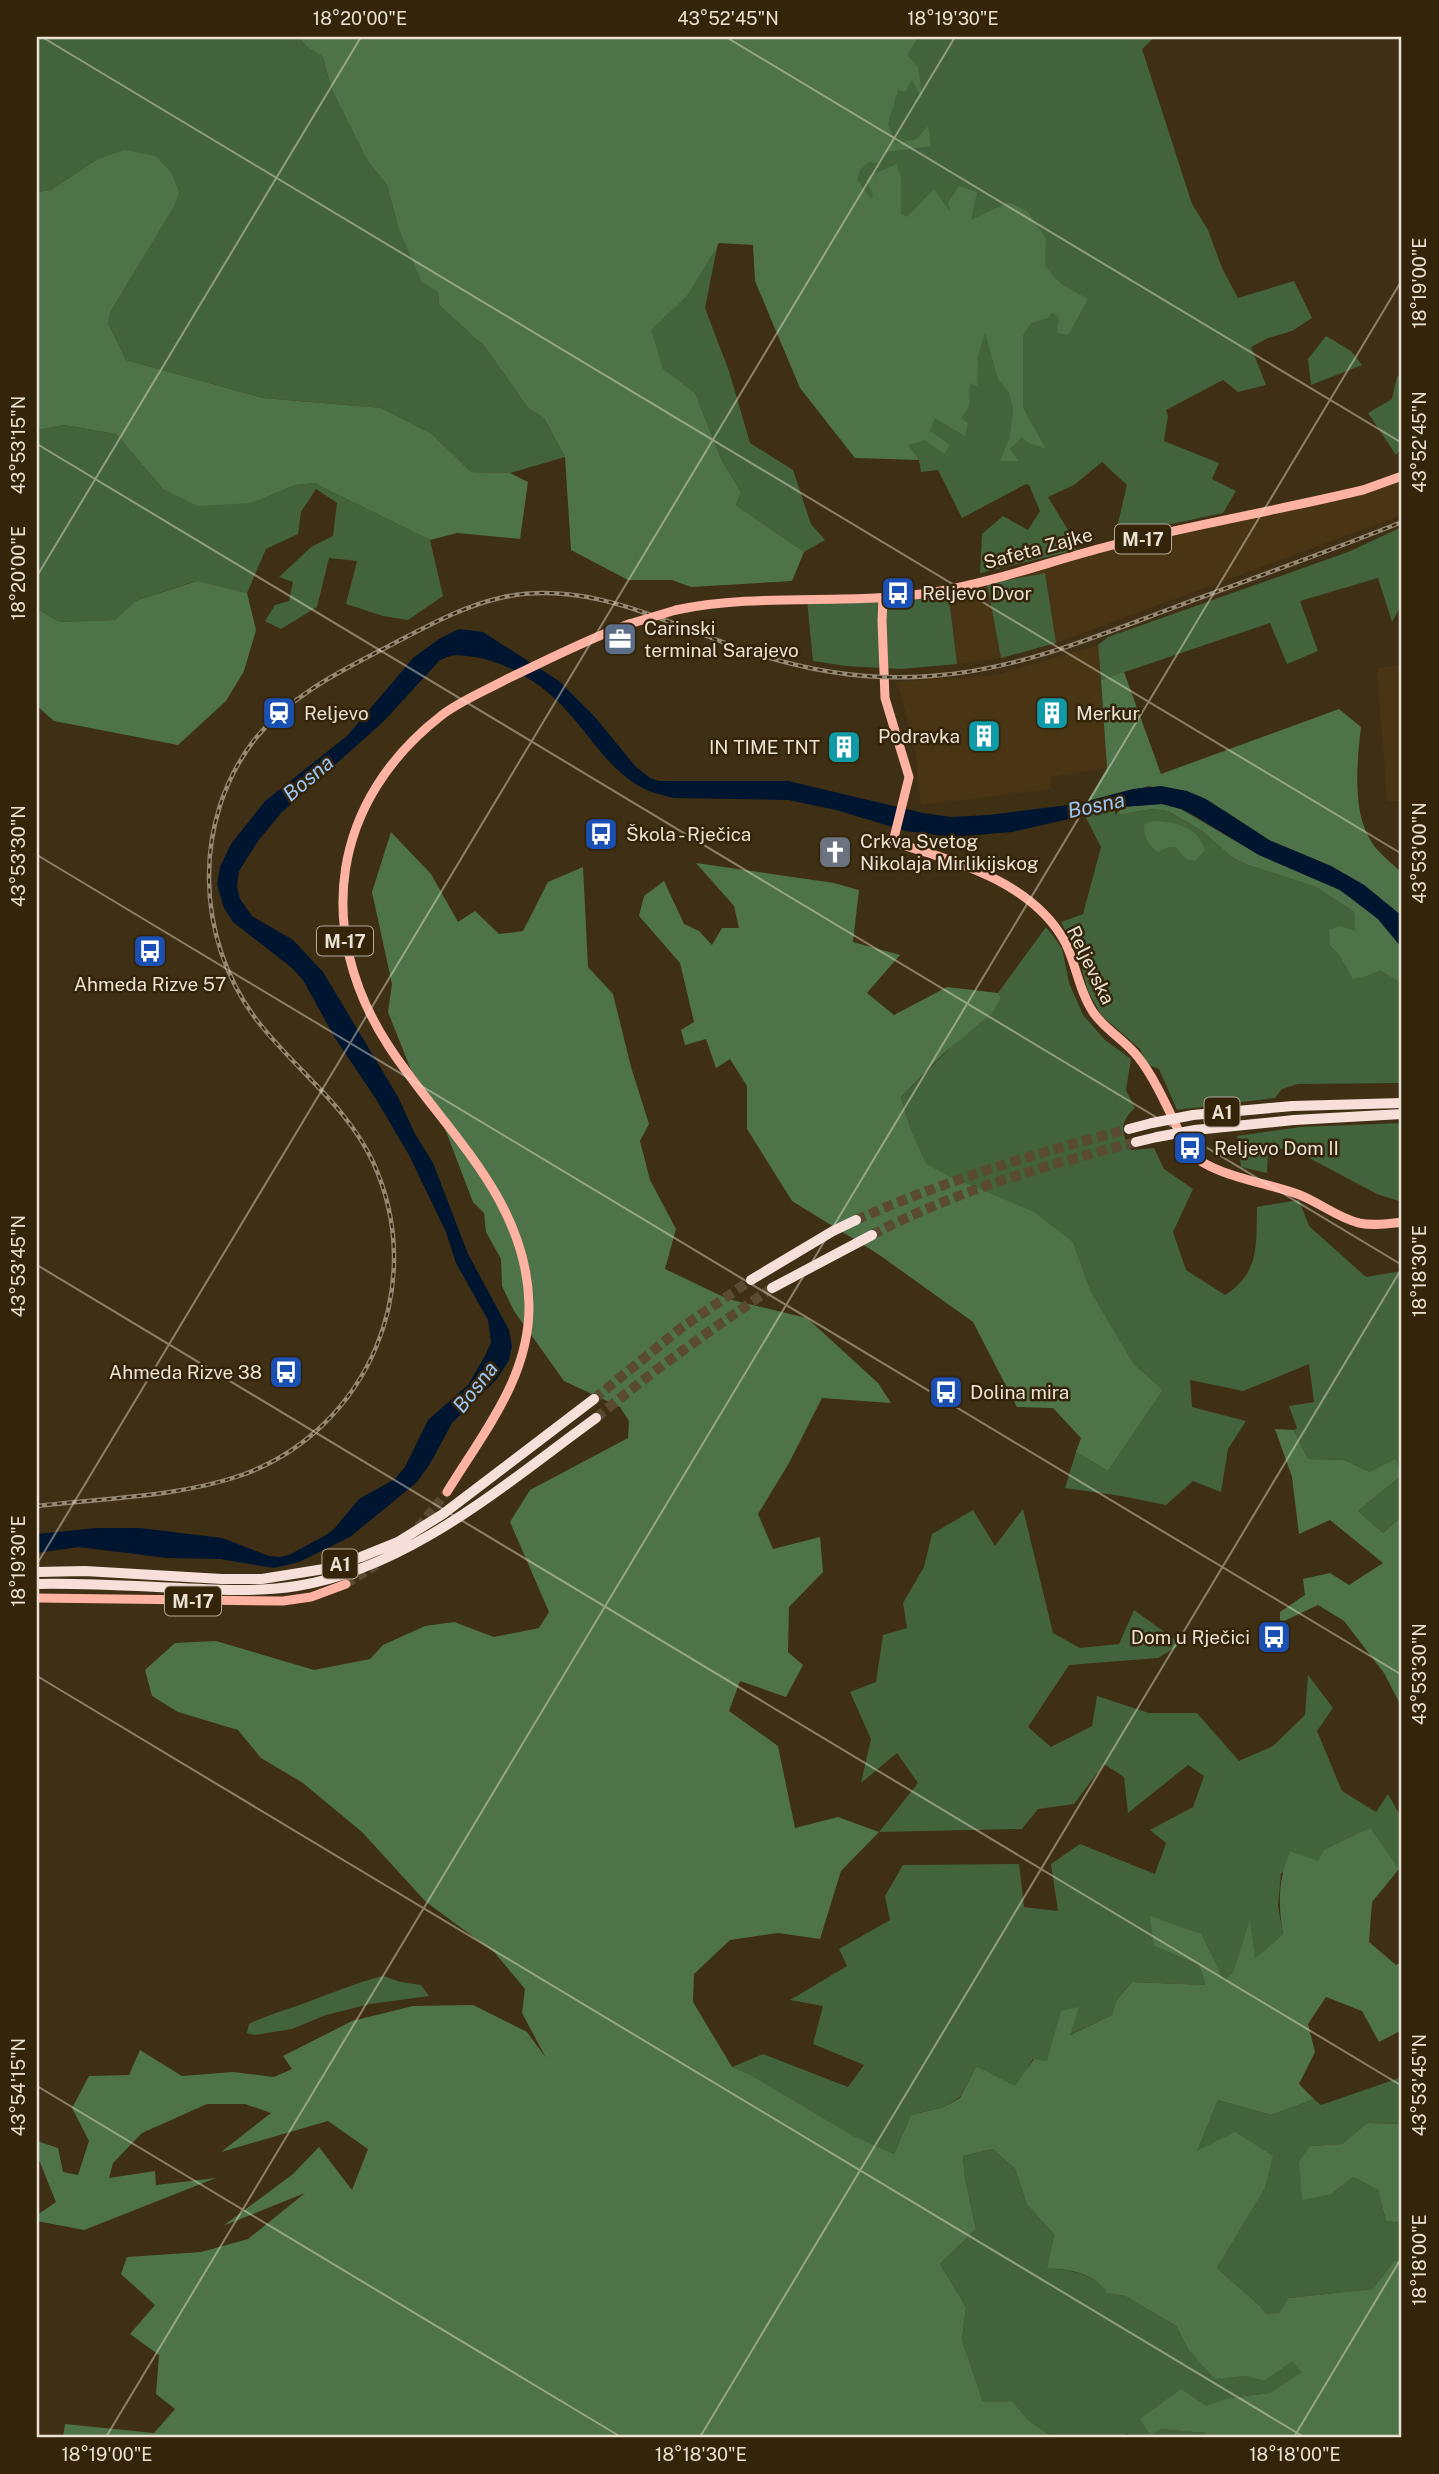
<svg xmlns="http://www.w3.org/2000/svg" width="1439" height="2474" font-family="'Public Sans',sans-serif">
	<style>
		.built { fill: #493513 }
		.green { fill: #43633c }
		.forest { fill: #4f7348 }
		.water { fill: #001530 }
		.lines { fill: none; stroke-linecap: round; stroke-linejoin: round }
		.major-tunnel { stroke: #594a31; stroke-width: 9; stroke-dasharray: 9 4.5; stroke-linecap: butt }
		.highway-tunnel { stroke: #594a31; stroke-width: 10; stroke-dasharray: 10 5; stroke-linecap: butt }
		.major { stroke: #feb2a1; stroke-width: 9 }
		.highway { stroke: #f7e0da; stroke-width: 10 }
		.rail-casing { stroke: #968974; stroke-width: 4.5 }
		.rail { stroke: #34250a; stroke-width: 2; stroke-dasharray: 5; stroke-linecap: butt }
		.major-bridge { stroke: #feb2a1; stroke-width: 9 }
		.highway-bridge { stroke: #f7e0da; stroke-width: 10 }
		.ticks { fill: none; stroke: #ece2d3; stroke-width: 2; stroke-opacity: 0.45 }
		.labels { text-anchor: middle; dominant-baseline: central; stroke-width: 5; stroke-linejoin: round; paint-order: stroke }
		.shield { fill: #34250a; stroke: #b5a997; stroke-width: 2 }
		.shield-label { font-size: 18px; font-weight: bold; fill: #ece2d3 }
		.street-label { font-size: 19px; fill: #ece2d3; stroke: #34250a }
		.poi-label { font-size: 19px; fill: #ece2d3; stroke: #34250a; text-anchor: start }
		.water-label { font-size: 21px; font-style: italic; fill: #9ac6f8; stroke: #34250a }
		.neatline { fill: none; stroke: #ece2d3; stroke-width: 2.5 }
		.ticks-label { font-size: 18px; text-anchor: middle; fill: #ece2d3 }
	</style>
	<rect width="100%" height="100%" fill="#3f2f14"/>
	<path class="built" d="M1402,476V515L1056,643L1001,658L957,664L948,589Z
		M1098,645L1107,768L1050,777L1051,789L921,805L915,748L897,682L996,675Z
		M1402,665V801H1387L1377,668Z"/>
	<path class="green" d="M37,37H299L307,47L323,57L331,88L367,160L387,185L398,227L438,292L439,305L485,347L528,408L544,418L565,457L510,473L471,472L432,434L381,408L263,398L126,360L108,323L111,311L174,207L96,160L51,190L37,192Z
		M713,37H1155L1142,49L1192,204L1208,230L1222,268L1238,298L1294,281L1312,318L1292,331L1268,338L1251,347L1266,385L1238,392L1223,380L1166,410L1168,416L1164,441L1219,463L1212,479L1236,491L1223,513L1115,536L1127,485L1102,462L1074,485L1048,497L1068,530L1076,550L980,573L982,534L1003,516L1028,530L1040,511L1029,485L1026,484L962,518L938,470L921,472L919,460L909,445L922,440Z
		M718,243L705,308L729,371L750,443L793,470L811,524L825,540L804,552L736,505L741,492L722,461L695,393L663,370L650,330L688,295Z
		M1326,336L1351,351L1362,365L1311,385L1308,359Z
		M1402,372V448L1396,455L1368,413L1392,399L1397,377Z
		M64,425L116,434L163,489L252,503L295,485L314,483L430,540L443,596L408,620L383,616L346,604L357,561L329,558L317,607L281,629L265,621L275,605L289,601L293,582L279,577L311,547L333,536L337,503L316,489L301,512L298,534L266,549L247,593L196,581L135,601L115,620L60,622L37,609V430Z
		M1402,527V604L1392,622L1378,578L1300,601L1318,651L1287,664L1270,623L1101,680L1098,645L1108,637L1348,552Z
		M1045,573L1056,643L1001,658L987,584Z
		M948,589L957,664L901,669L846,666L813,661L807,600Z
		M1114,809L1116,815L1152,809L1168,811L1202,831L1233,858L1248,865L1316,887L1354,912L1356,932L1330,946L1339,955L1353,978L1367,976L1380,969L1402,984V1083L1298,1084L1282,1089L1275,1098L1177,1110L1159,1069L1146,1064L1140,1049L1101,1015L1088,991L1079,958L1061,922L1083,914L1101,847L1084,814Z
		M1046,927L1062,948L1069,983L1083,1015L1105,1040L1131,1059L1126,1090L1135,1108C1119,1122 1121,1133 1131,1150L1154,1148L1164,1169L1193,1189L1173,1232L1186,1270L1225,1295C1260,1273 1256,1245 1257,1207L1299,1200L1309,1226L1366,1277L1402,1271V1516L1383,1533L1358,1511L1401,1476L1370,1472L1344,1460L1308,1459L1294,1430L1297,1428L1289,1406L1314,1402L1309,1364L1243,1391L1190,1380L1192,1407L1246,1421L1228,1449L1221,1492L1193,1481L1166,1505L1121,1496L1065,1488L1076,1452L1108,1471L1163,1390L1134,1364L1091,1292L1073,1242L925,1164L911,1130L901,1097L1001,997L998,993Z
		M1402,1123V1202L1377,1194L1296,1151L1268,1147L1267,1173L1241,1167L1237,1136L1301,1127Z
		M1023,1509L1053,1633L1080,1648L1119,1644L1134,1610L1181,1644L1158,1658L1069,1665L1028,1727L1051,1747L1092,1726L1097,1696L1149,1713H1197L1239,1761L1273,1746L1305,1715L1308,1675L1333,1708L1317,1731L1342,1791L1376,1812L1388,1794L1402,1819V1851L1399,1869L1369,1829L1318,1861L1281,1873L1278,1906L1283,1934L1254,1959L1250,1922L1233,1972L1224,1982L1200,1934L1154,1946L1199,1965L1207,1985L1132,1982L1116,2001L1112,2015L1069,2035L1047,2062L1033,2059L1016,2087L976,2066L960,2097L944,2107L911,2115L894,2154L853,2137L732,2067L763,2054L848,2087L864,2065L813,2044L823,2006L790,2000L847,1966L839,1949L890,1920L885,1896L903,1865L1019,1864L1024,1907L1058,1911L1051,1864L1080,1844L1155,1874L1166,1843L1150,1830L1193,1807L1204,1776L1188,1765L1128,1813L1124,1777L1104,1764L1074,1804L1038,1809L1022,1829L879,1832L918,1783L897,1753L861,1783L871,1739L850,1692L876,1682L883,1635L907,1628L903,1603L924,1567L932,1534L973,1510L995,1546Z
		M383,1976L401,1982L421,1985L429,1996L370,2004L326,2015L292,2029L255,2035L247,2033L249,2024C267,2015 286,2010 305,2003C332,1993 355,1983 383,1976Z
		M1402,2077V2124L1367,2123L1342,2144L1310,2146L1332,2194L1353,2177L1378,2190L1386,2221L1402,2223V2261H1394L1373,2289L1288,2298L1279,2313L1266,2315L1259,2305L1217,2268L1264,2190L1196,2153L1218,2100L1271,2115L1314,2099L1321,2105Z
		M993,2149L1015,2169L1027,2205L1054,2234L1047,2268C1070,2270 1093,2273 1108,2293L1125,2296L1176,2326L1189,2351L1215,2378L1246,2376L1264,2381L1292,2362L1303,2372L1270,2393L1229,2398L1206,2407L1160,2429L1207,2433L1202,2437H1130L1127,2434L1122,2437H1053L1028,2420L1013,2402H983L962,2340L966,2307L940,2264L976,2229L965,2178L963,2156Z"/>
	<path class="forest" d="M299,37H918L907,55L918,67L923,101L912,80L905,92L898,90L888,124L896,143L917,139L928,126L931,146L886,152L877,163L869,162L860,170L857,179L871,199L873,195L867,181L869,176L897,164L901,178V214L907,217L934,189L950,212L948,203L959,186L977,192L971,220L1009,202L1028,212L1046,239L1045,266L1061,284L1088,299L1068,335L1057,333L1059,318L1052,312L1048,318L1031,323L1023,335V408L1046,449L1029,443L1022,437L1010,449L1019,461H1000L1010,436L1013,410L1009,392L998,379L985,332L978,356L977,386L970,383L969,406L961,418L968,423L965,436L935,418L930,431L950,445L944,454L925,440L909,445L919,460L855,458L800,388L755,281L753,245L719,243L688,295L651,330L663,369L695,393L722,461L741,492L736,505L804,552L792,581L691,587L672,580H628L571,550L565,457L544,418L528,408L485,347L439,305L438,292L422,282L398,227L387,185L367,160L331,88L323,57L307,47Z
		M124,150L156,156L172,174L179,192L174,207L111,311L108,323L126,360L263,398L381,408L432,434L471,472L510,473L528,482L520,539L457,533L430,540L314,483L295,485L252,503L198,506L163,489L116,434L64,425L37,430V192L51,190L96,160Z
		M197,581L247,593L256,630L244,671L226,701L178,745L54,721L37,706V609L60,622L115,620L135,601Z
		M1124,672L1161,774L1339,709L1361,727C1357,761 1352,812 1371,841C1378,853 1392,863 1402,873V916L1364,885L1331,866L1269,840L1225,811L1149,786L1087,802L1107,768L1101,680Z
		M1162,804L1181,809L1259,855L1340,890L1362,905L1378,919L1402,948V984L1380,970L1367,976L1353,979L1339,955L1330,946L1329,930L1340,926L1355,931L1354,912L1316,887L1248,865L1233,858L1202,831L1168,811L1152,809L1116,815L1122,807Z
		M1153,821C1176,822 1197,826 1205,850L1195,861L1186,859L1176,847H1168L1158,852C1149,845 1142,836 1145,824Z
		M391,832L431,874L458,922L475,911L499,934L523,931L548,882L583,867L588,967L613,994L631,1067L649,1124L640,1141L650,1180L676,1229L665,1269L728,1299L807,1318L878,1383L891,1403L822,1398L789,1463L758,1514L773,1549L820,1537L823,1572L789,1607L788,1652L803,1665L786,1697L740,1681L729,1711L778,1746L795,1828L838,1817L879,1832L841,1871L820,1939L778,1933L730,1940L694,1974L693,2002L732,2067L750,2075L853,2136L894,2154L911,2115L944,2107L960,2098L976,2066L1015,2086L1034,2059L1047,2061L1061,2011L1079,2007L1070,2035L1112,2015L1116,2001L1132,1982L1206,1985L1199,1965L1154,1946L1150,1916L1201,1934L1224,1981L1233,1972L1250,1920L1255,1958L1283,1934C1278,1902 1278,1881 1290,1851L1318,1861L1324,1850L1370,1828L1399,1869L1372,1902L1369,1942L1396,1965L1402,1962V2030L1379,2042L1362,2011L1326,1997L1308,2024L1315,2052L1299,2084L1314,2099L1271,2115L1218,2100L1197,2151L1235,2132L1273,2156L1264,2190L1217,2268L1259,2305L1266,2314L1279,2313L1288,2298L1373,2289L1394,2261H1402V2437H1202L1206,2433L1160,2429L1151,2436L1140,2419L1181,2389L1206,2406L1229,2398L1270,2393L1302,2372L1292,2362L1264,2381L1246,2376L1215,2379L1189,2351L1176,2326L1125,2296L1107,2293C1093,2272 1071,2270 1047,2268L1054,2234L1027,2205L1015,2169L993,2149L963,2156L965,2178L976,2229L940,2264L966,2307L962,2340L983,2402H1013L1028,2420L1053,2437H63L65,2424L154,2433L175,2409L156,2394L159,2355L130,2334L155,2305L121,2274L127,2257L201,2252L248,2239L305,2193L223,2226L293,2174L319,2147L352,2190L368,2149L328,2121L221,2152L271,2113L245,2104H207L142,2133L113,2163L109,2178L155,2171L156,2185L216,2178L84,2230L37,2221V2215L56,2202L37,2155V2141L58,2148L63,2172L78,2175L89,2141L72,2108L89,2076L129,2075L140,2050L182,2076L233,2072L274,2077L292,2069L283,2056L352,2021L413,2006L473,2005L527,2032L546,2058L522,2013L525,1989L494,1952L426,1902L362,1832L303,1783L261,1758L238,1730L178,1712L152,1696L145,1670L175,1643L216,1641L314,1670L370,1659L383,1645L425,1626L454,1622L494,1637L539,1628L549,1612L510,1522L530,1490L628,1438L629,1421L620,1407L564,1381L514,1311L502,1286L501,1259L486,1232L484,1213L473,1202L437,1108L411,1070L388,1012L392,984L372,892Z
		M696,863L834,883L859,890L853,942L900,955L867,993L894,1015L947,987L998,993L1001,997L992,1013L943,1054L901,1097L911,1130L926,1164L949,1176L1034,1212L1073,1242L1091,1292L1134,1364L1163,1390L1108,1471L1076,1452L1081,1438L1053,1408L1017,1407L973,1322L878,1254L792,1201L747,1129V1086L730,1059L716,1068L706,1039L685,1045L681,1030L694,1022L680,963L639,916L644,896L664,881L684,924L699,931L712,945L722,928H739L734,906Z
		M1275,1429L1294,1430L1308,1459L1344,1460L1370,1472L1396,1459L1401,1476L1358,1511L1383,1533L1402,1516V1708L1384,1673L1344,1621L1318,1605L1280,1623V1612L1305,1595L1303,1579L1330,1573L1349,1585L1383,1563L1330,1520L1299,1534L1292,1477Z
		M1367,2123L1402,2124V2223L1386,2221L1378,2190L1353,2177L1332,2194L1302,2200L1299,2162L1310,2146L1342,2144Z"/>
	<path class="water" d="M459,629L483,632L559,681L594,716L636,767L650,778L659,781H788L923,813L951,817L989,815L1076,804L1133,789L1161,786L1187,791L1206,799L1269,840L1331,866L1364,885L1402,916V948L1378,919L1340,890L1259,855L1195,816L1181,809L1162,804L1122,807L1012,832L952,837L906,831L836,810L789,800L674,798C660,795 646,791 634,783C606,764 589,735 567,711C544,685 510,663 475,657C460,655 452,653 439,661L384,721L281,813L258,841L239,871L237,887L240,899L252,916L293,940L323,972L398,1097L415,1134L433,1163L468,1254L509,1330L512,1346L509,1360L497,1379L452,1423L430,1464L416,1483L350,1537L299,1562L274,1568L220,1559L167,1558L79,1547L37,1553V1534L96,1528H140L222,1538L269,1556L280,1557L289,1555L326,1535L335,1528L359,1499L395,1479L405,1467L428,1420L468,1385L486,1354L491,1342L488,1320L456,1263L446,1232L409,1155L376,1099L335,1038L303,980L292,968L233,922L224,908L217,884L220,867L231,844L265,801L347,736L413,658L439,639Z"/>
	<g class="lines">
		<path class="major-tunnel" d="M418,1527L447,1492
			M346,1584L377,1565"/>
		<path class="highway-tunnel" d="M856,1220C944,1181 1036,1153 1129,1129
			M872,1235C954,1191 1047,1165 1136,1142
			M594,1399L681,1328L751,1280
			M596,1418C652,1371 712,1329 772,1288"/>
		<path class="major" d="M883,598L882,621L885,698L909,777L893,842C954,861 1032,881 1065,942C1076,964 1079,991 1093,1012C1105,1030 1125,1040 1138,1057C1158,1082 1174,1123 1189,1152C1214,1177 1267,1182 1300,1195C1320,1203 1338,1218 1359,1223C1373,1226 1388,1224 1402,1222
			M676,610C761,592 849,606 935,592C994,582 1051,561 1109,546C1193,525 1279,510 1363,490L1402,476
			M447,1492C483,1433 530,1377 529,1305C527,1197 442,1129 388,1045C313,929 332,800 442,715C462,700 487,690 509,678C549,659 588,639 629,624
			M37,1598L283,1601L311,1597L346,1584"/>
		<path class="highway" d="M1293,1106L1402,1103
			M1294,1120L1402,1114
			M1129,1129L1152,1123
			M1136,1142L1157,1137
			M751,1280L833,1231L856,1220
			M772,1288L872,1235
			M37,1572L85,1571L222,1579H262L324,1569L361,1557L398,1542L443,1514L594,1399
			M37,1584C85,1583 133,1586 180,1588C219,1590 259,1592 297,1586C410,1568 506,1483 596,1418"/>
		<g class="rail-casing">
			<path id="rail" d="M37,1506C103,1498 179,1497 242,1475C369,1429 429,1284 373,1162C346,1104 294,1069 256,1019C195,938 192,820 255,739C290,696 339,672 387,647C424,628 462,606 504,597C591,579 669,625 748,651C807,671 869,681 931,676C1017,670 1095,637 1175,607C1251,579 1327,552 1402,522"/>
		</g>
		<use href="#rail" class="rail"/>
		<path class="major-bridge" d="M629,624L676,610"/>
		<path class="highway-bridge" d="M1152,1123L1193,1115L1293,1106
			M1157,1137L1195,1130L1294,1120"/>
	</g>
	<path class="ticks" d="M42,37L1402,854M726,37L1402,443M37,444L1402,1265M37,576L361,37M37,855L1402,1675M37,1265L1402,2086M37,1564L955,37M37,1676L1304,2437M37,2086L621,2437M106,2437L1402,280M700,2437L1402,1268M1294,2437L1402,2257"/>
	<defs>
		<g id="bus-square" transform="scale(1.75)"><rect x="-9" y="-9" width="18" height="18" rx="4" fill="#1a4fb4" stroke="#34250a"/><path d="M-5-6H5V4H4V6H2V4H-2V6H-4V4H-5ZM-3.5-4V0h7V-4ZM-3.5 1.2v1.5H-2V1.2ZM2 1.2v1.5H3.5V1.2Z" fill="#fff"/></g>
		<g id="office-square" transform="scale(1.75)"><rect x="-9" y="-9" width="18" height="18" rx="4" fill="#5c6f8a" stroke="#34250a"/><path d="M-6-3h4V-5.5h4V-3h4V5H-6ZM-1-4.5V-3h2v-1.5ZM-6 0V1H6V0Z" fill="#fff"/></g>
		<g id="station-square" transform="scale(1.75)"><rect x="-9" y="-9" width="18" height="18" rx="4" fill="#1a4fb4" stroke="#34250a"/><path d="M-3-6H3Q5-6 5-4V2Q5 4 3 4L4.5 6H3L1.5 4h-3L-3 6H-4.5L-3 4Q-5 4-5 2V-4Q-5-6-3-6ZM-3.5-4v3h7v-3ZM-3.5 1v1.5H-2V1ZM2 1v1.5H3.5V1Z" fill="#fff"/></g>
		<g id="building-square" transform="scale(1.75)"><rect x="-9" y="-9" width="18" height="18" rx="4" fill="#0f9aa8" stroke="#34250a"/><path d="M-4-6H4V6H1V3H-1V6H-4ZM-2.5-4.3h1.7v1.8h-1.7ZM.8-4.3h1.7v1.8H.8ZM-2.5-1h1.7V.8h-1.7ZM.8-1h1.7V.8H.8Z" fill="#fff"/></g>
		<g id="church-square" transform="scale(1.75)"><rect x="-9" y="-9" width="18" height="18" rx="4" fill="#6b7280" stroke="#34250a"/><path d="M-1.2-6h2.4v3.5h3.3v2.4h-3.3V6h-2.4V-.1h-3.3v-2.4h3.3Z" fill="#fff"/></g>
	</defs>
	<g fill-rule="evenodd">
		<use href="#bus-square" x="898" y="593"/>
		<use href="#office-square" x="620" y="639"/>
		<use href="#station-square" x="279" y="713"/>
		<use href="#building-square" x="1052" y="713"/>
		<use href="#building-square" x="984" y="736"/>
		<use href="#building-square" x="844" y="747"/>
		<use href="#bus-square" x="601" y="834"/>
		<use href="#church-square" x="835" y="852"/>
		<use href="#bus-square" x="150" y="951"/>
		<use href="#bus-square" x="1190" y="1148"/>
		<use href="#bus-square" x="286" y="1372"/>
		<use href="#bus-square" x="946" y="1392"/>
		<use href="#bus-square" x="1274" y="1637"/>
	</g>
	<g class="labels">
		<g class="shield">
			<rect x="1115" y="524.5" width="56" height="29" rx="5"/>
			<rect x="317" y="926.5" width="56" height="29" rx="5"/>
			<rect x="1204.5" y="1097.5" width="35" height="29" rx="5"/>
			<rect x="322.5" y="1549.5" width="35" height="29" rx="5"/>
			<rect x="165" y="1586.5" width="56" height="29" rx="5"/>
		</g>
		<g class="shield-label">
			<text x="1143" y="539">M-17</text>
			<text x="345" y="941">M-17</text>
			<text x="1222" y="1112">A1</text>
			<text x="340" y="1564">A1</text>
			<text x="193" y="1601">M-17</text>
		</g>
		<g class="street-label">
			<text transform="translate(1038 548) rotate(-15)">Safeta Zajke</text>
			<text transform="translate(1091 965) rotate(64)">Reljevska</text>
		</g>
		<g class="poi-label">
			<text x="922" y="593">Reljevo Dvor</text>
			<text x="644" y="628">Carinski<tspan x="644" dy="22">terminal Sarajevo</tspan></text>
			<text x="304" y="713">Reljevo</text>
			<text x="1076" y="713">Merkur</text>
			<text x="960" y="736" text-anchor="end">Podravka</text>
			<text x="820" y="747" text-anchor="end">IN TIME TNT</text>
			<text x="626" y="834">Škola - Rječica</text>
			<text x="860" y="841">Crkva Svetog<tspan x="860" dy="22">Nikolaja Mirlikijskog</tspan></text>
			<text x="150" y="984" text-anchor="middle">Ahmeda Rizve 57</text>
			<text x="1214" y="1148">Reljevo Dom II</text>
			<text x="262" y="1372" text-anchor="end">Ahmeda Rizve 38</text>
			<text x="970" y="1392">Dolina mira</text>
			<text x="1250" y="1637" text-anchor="end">Dom u Rječici</text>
		</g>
		<g class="water-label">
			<text transform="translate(308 778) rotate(-40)">Bosna</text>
			<text transform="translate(1096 805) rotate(-12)">Bosna</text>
			<text transform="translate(475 1387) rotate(-52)">Bosna</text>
		</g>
	</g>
	<rect width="1439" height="2474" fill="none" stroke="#34250a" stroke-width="77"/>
	<rect x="38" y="38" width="1362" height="2398" class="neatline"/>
	<g class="ticks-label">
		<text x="360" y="25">18°20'00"E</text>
		<text x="728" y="25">43°52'45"N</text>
		<text x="953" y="25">18°19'30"E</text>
		<text transform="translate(1420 283) rotate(-90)" y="6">18°19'00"E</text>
		<text transform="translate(1420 442) rotate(-90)" y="6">43°52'45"N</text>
		<text transform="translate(19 445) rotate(-90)" y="6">43°53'15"N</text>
		<text transform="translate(19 573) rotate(-90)" y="6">18°20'00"E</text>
		<text transform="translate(1420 853) rotate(-90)" y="6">43°53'00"N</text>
		<text transform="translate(19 856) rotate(-90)" y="6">43°53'30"N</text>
		<text transform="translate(19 1266) rotate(-90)" y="6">43°53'45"N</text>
		<text transform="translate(1420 1271) rotate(-90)" y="6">18°18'30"E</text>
		<text transform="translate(19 1561) rotate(-90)" y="6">18°19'30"E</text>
		<text transform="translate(1420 1674) rotate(-90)" y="6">43°53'30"N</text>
		<text transform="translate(1420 2085) rotate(-90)" y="6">43°53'45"N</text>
		<text transform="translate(19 2087) rotate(-90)" y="6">43°54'15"N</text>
		<text transform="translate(1420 2260) rotate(-90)" y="6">18°18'00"E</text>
		<text x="107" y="2461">18°19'00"E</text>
		<text x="701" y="2461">18°18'30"E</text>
		<text x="1295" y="2461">18°18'00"E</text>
	</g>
</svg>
